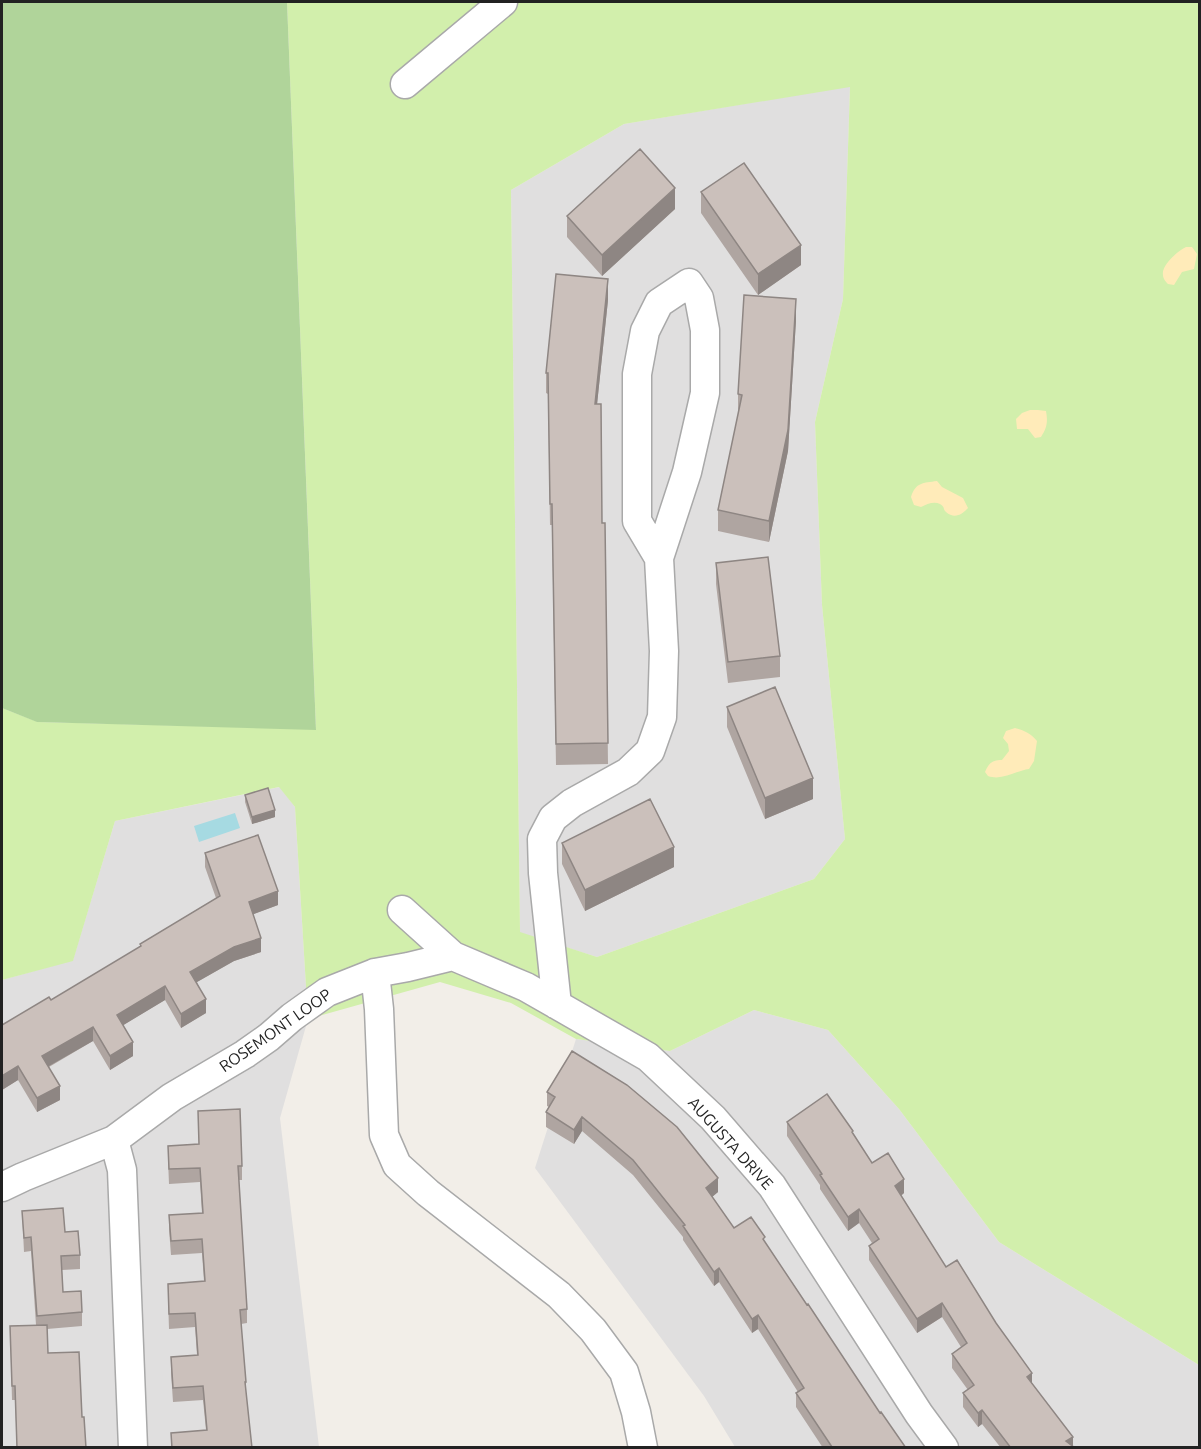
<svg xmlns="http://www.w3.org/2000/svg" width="1201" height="1449" font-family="Ubuntu,sans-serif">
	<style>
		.residential { fill: #e0dfdf }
		.grass { fill: #d2efac; fill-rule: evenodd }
		.forest { fill: #b0d49a }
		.sand { fill: #ffebb9 }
		.water { fill: #a6dae2 }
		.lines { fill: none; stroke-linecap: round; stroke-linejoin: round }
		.minor-casing { stroke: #a9a9a9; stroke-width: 31 }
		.minor { stroke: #fff; stroke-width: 28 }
		.wall { fill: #afa5a1 }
		.shaded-wall { fill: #8e8683 }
		.building { fill: #cbc0bb; stroke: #8e8683; stroke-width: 1.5 }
		.labels { text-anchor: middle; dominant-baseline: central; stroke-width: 5; stroke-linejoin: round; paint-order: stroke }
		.street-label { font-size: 16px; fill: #222; stroke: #fff }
	</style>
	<rect width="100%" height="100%" fill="#f2eee8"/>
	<path class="residential" d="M850,86L843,299L815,422L822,605L845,839L814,879L597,957L520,933L511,190L624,124Z
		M280,787L295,807L308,1019L280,1118L319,1447L2,1448V980L73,960L115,821Z
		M754,1010L828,1030L899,1109L999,1242L1199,1365V1447H735L704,1396L535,1168L576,1039L670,1051Z"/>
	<path class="grass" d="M287,2H1199V1365L999,1242L899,1109L828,1030L754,1010L670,1051L576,1039L511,1003L440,982L308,1019L295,807L279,787L115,821L73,961L2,980V708L38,722L316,729ZM850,87L843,299L815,422L822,605L845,839L814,879L597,957L520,932L511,190L624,124Z"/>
	<path class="forest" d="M2,2H287L316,730L37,722L2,708Z"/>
	<path class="sand" d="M1186,247H1192L1197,254L1194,269L1182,272L1174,285L1168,284C1166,282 1163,279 1163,275C1161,265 1178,251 1186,247Z
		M1030,410H1038L1046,411C1048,422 1047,428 1041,437L1035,438L1028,429H1017L1016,419L1022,413Z
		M937,481L942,487L963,498L968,508C962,515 954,519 946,512C942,508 946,508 940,504C934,501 927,504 921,507L914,505L911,497C916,482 923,483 937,481Z
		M1015,728C1025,731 1030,733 1037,741L1034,761L1029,769C1015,771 1002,781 988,776L985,772C989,763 992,760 1002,760L1009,751L1008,744L1003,738L1006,731Z"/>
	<path class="water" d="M235,813L240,828L199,842L194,826Z"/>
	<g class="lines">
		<g class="minor-casing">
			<path id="minor" d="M405,84L503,2
				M402,910L453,956L526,987L648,1057L713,1118L772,1186L919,1414L944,1448
				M375,973L379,1009L384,1135L397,1165L428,1193L559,1295L593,1330L624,1372L636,1412L643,1448
				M557,1005L543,873L542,839L553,818L572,803L628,772L650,751L662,717L664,651L659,558L687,472L705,393V330L699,298L689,283L659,303L645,331L637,374V521L659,558
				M114,1140L122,1170L133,1448
				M2,1187L23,1177L114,1140L172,1097L245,1054L269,1037L292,1017L327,992L375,973L408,967L453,956"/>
		</g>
		<use href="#minor" class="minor"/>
	</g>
	<path class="wall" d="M701,192L801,265L758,295L701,213Z
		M675,209L602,276L567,237V216Z
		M608,300L597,404L602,523H605L608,764L556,765L552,525H550L548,394L546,393V373Z
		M796,320L788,451L769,542L718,531V510L738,415V394Z
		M716,563L780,656V677L728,683L716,584Z
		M727,707L813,799L765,819L727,727Z
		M245,795L275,817L252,824L245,802Z
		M562,843L674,867L585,911L562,864Z
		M205,853L278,905L253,914L261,952L234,961L197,982L206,1013L181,1028L165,1000L123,1025L133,1056L110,1070L93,1041L49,1067L60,1100L37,1112L18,1080L2,1090V1025L51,1000L140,947V944L216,898L205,867Z
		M547,1092L718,1192L712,1197L734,1228L765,1242L880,1413L906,1448H823L796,1407V1393L798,1392L758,1329L752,1333L719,1282L714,1286L683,1240V1237L633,1175L582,1131L574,1144L546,1127V1112L549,1107L547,1106Z
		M198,1111L242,1166V1180H239L247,1309V1323L241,1324L246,1382V1394L252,1448H171V1433L206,1430L203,1400L173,1402L171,1372V1357L197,1355L195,1327L169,1329L168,1298V1284L204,1281L202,1253L171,1255L169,1229V1215L202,1213L200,1182L169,1184L168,1160V1146L199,1144Z
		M787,1122L853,1134L872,1163L904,1193L901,1196L946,1267L1032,1383L1073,1446L1075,1448H1001L982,1424L978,1427L963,1407V1393L968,1390L952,1368V1354L961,1347L942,1317L917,1333L869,1260V1246L872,1243L859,1223L848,1231L820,1189V1185L787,1136Z
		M22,1211L65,1232L80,1255V1269L62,1270L63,1292L82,1312V1326L47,1329L48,1353L82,1417L86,1448H17L15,1400H12L10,1326L36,1325L31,1251L24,1252Z"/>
	<path class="shaded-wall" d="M675,188V209L602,276V255Z
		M801,245V265L758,295V274Z
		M608,279V300L595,424V404Z
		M796,299V320L788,451L769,542V521Z
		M813,778V799L765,819V798Z
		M275,810V817L252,824V817Z
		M674,847V867L585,911V890Z
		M278,891V905L249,916V902Z
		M261,938V952L234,961L190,986V972L234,947Z
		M165,986V1000L117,1029V1015Z
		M206,999V1013L181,1028V1014Z
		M93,1027V1041L42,1070V1056Z
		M133,1042V1056L110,1070V1056Z
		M18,1066V1080L2,1090V1076Z
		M60,1086V1100L37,1112V1098Z
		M582,1117V1131L574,1144V1130Z
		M718,1178V1192L706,1202V1188Z
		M904,1179V1193L895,1200V1186Z
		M859,1209V1223L848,1231V1217Z
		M719,1268V1282L714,1286V1272Z
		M942,1303V1317L917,1333V1319Z
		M758,1315V1329L752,1333V1319Z
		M1032,1373V1387L1027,1377Z
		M982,1410V1424L978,1427V1413Z
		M1073,1437V1448L1066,1441Z"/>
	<path class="building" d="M640,149L675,188L602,255L567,216Z
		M744,163L801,245L758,274L701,192Z
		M556,274L608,279L595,404H601L602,523H605L608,743L556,744L552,504H550L548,373H546Z
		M744,295L796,299L788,430L769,521L718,510L742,395L738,394Z
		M768,557L780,656L728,662L716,563Z
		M775,687L813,778L765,798L727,707Z
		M268,788L275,810L252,817L245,795Z
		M650,799L674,847L585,890L562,843Z
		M258,835L278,891L249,902L261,938L234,947L190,972L206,999L181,1014L165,986L117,1015L133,1042L110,1056L93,1027L42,1056L60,1086L37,1098L18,1066L2,1076V1025L49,997L51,1000L141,946L140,944L220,896L205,853Z
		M572,1051L627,1085L677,1127L718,1178L706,1188L734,1228L751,1217L765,1237L763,1239L807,1305L808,1304L880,1413L881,1412L906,1448H831L832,1447L796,1393L804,1388L758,1315L752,1319L719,1268L714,1272L683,1226L685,1225L633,1160L582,1117L574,1130L546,1112L555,1097L547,1092Z
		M827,1094L853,1131L852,1132L872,1163L888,1153L904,1179L895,1186L946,1267L957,1260L996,1323L1032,1373L1027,1377L1073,1437L1066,1441L1075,1448H1011L982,1410L978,1413L963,1393L974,1385L952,1354L967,1343L942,1303L917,1319L869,1246L879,1239L859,1209L848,1217L820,1175L822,1174L787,1122Z
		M240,1109L242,1166H238L247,1309L240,1310L246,1382H245L252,1448H172L171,1433L207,1430L203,1386L173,1388L171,1357L198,1355L195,1313L169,1314L168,1284L205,1281L202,1239L171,1241L169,1215L203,1213L200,1168L169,1169L168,1146L199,1144L198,1111Z
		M63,1208L65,1232L78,1231L80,1255L61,1256L63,1292L81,1291L82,1312L37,1316L31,1237L24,1238L22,1211Z
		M47,1325L48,1353L79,1352L82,1417H84L86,1448H17L15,1386H12L10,1326Z"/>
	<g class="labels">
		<g class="street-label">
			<text transform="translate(275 1030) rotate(-35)">ROSEMONT LOOP</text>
			<text transform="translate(731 1143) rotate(48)">AUGUSTA DRIVE</text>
		</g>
	</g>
	<rect width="1201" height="1449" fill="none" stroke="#222222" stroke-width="6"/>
</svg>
